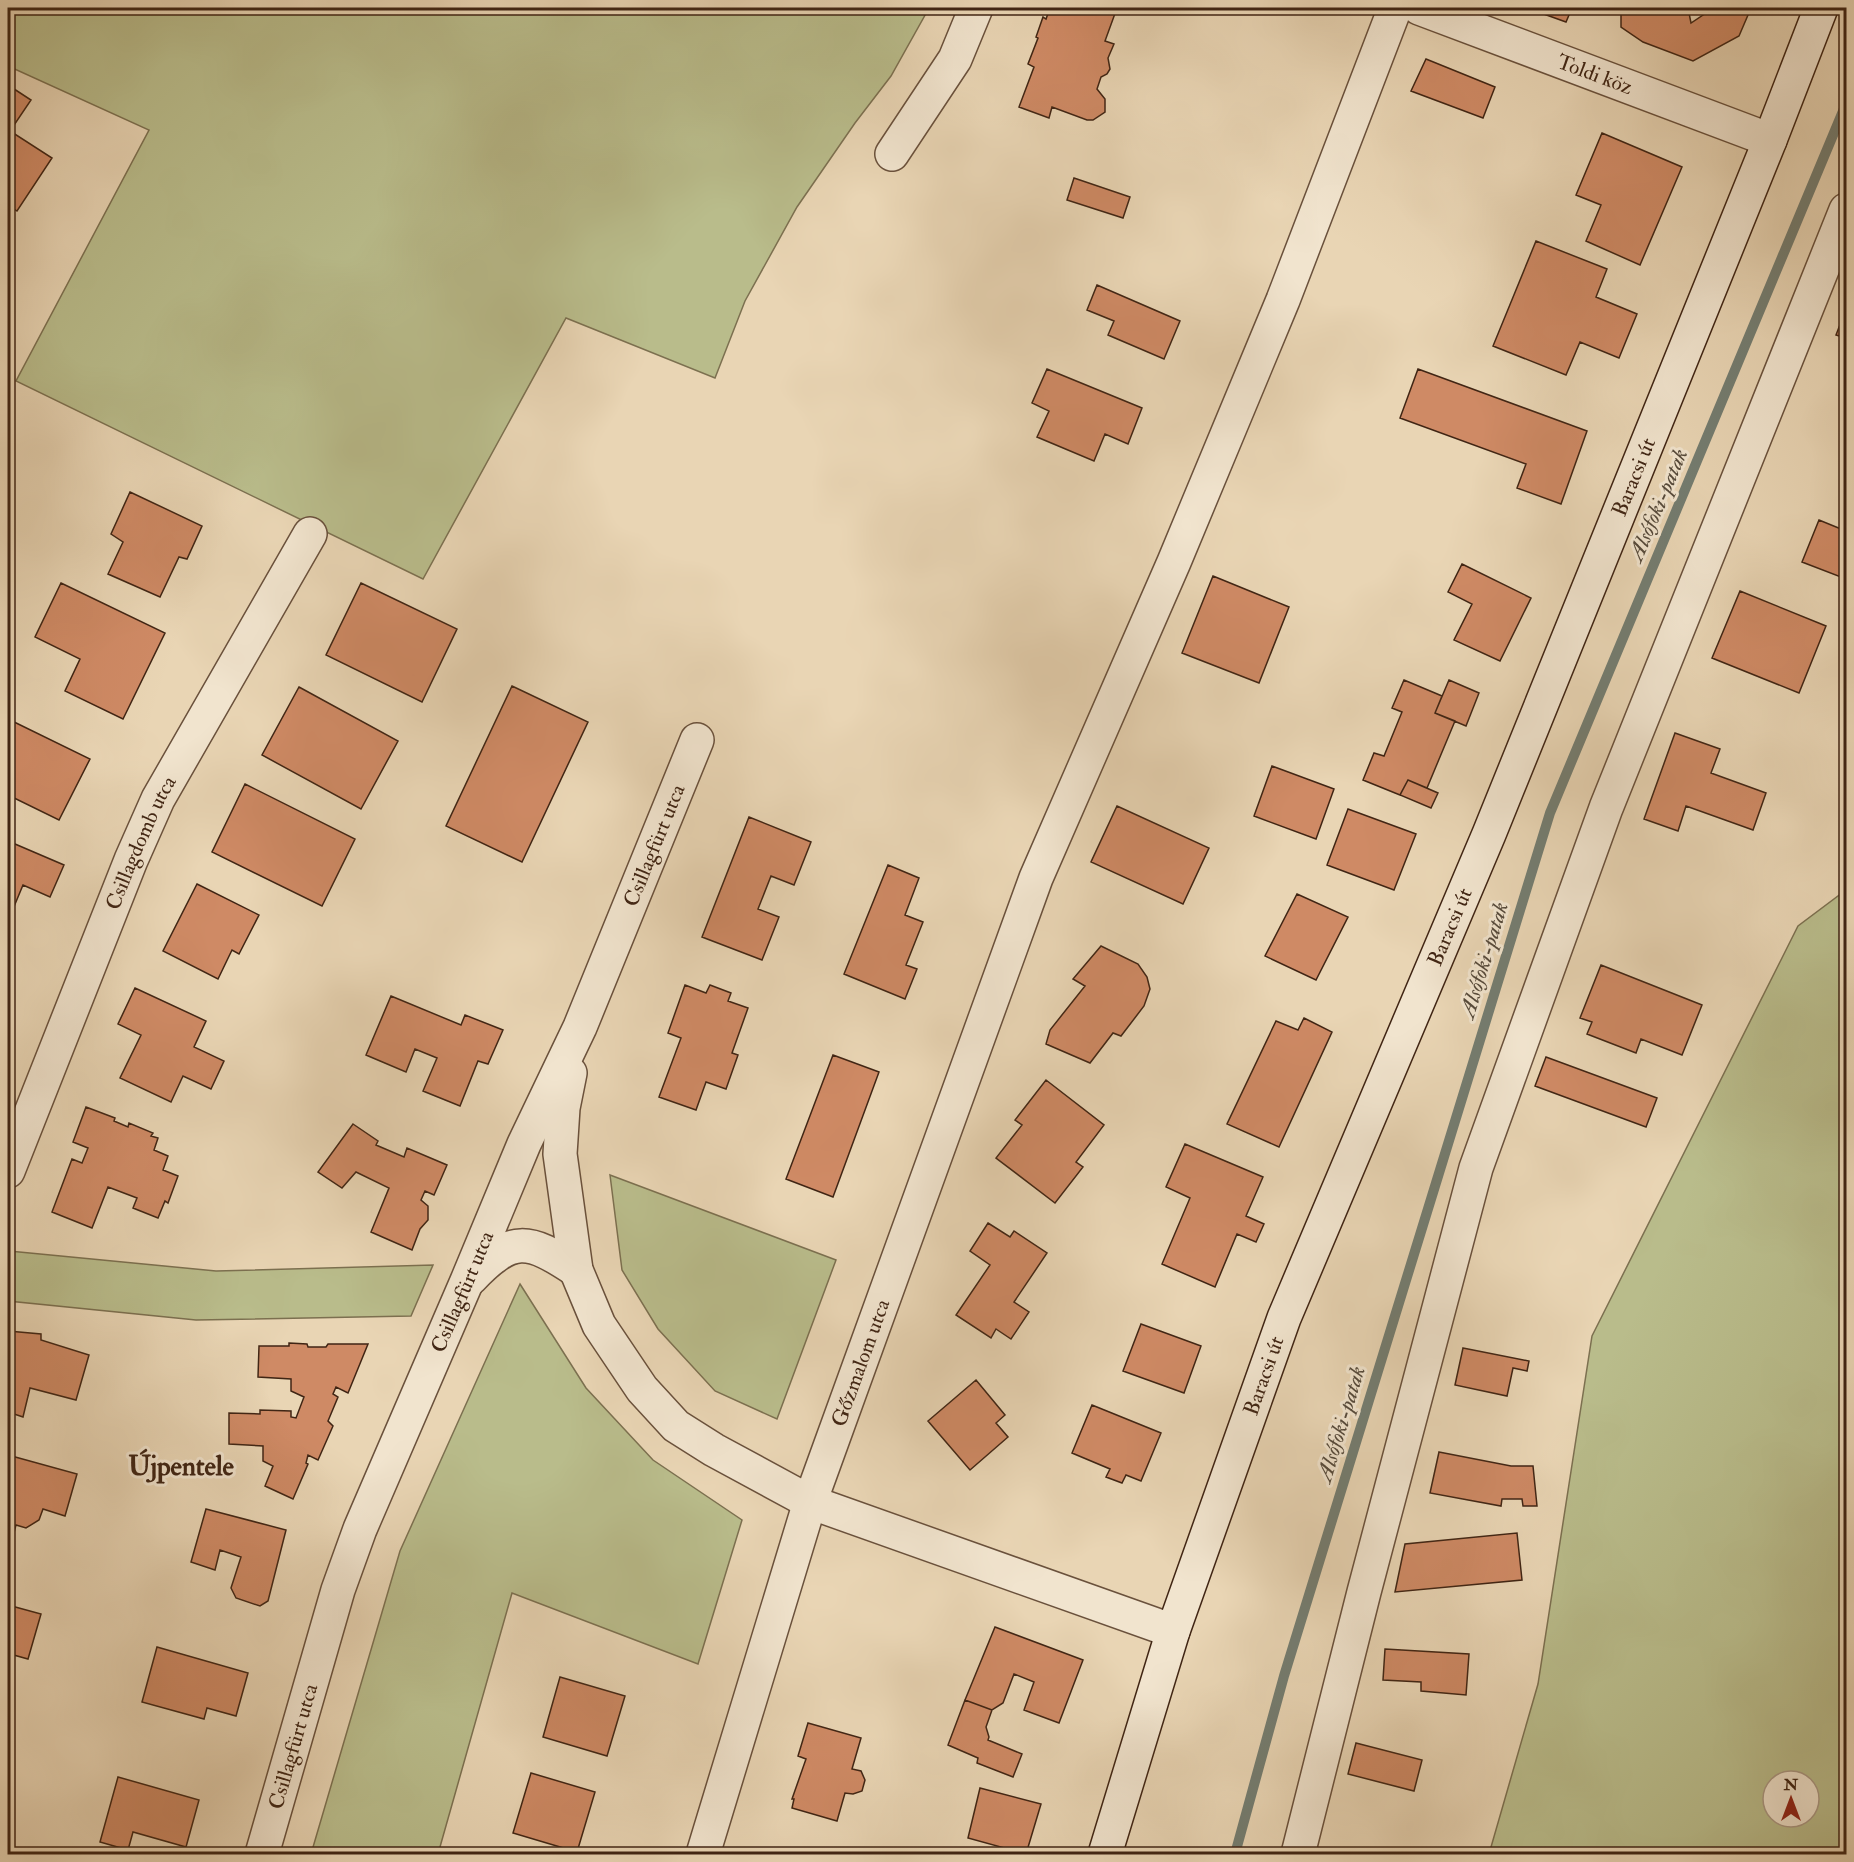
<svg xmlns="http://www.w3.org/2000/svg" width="1854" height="1862" font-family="'IM FELL Double Pica',serif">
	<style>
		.green { fill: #b9bc8b; stroke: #7c7050; stroke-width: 1.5; fill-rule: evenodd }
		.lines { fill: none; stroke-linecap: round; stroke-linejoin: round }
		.stream { stroke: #747d71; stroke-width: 10 }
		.building { fill: #cf8a65; stroke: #402514; stroke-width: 1.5 }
		.street-casing { stroke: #6a513c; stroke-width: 36 }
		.secondary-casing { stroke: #402514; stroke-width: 36 }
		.street { stroke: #f1e4ce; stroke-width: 33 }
		.secondary { stroke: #f1e4ce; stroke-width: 33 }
		.labels { text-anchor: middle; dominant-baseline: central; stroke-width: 6; stroke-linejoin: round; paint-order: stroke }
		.street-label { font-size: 21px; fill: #402514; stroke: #f1e4ce }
		.water-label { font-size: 22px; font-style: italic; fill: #564a3b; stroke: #f1e4ce }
		.district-label { font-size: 27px; font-weight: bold; fill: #402514; stroke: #f1e4ce }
	</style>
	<rect width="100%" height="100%" fill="#e9d5b4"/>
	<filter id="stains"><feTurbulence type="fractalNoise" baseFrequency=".00333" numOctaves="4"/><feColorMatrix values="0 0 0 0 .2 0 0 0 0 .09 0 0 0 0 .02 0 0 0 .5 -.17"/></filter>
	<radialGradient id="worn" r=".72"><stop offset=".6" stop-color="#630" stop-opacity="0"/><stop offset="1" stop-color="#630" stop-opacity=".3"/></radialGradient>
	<path class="green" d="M8,8H929L891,76L855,123L797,207L745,301L715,378L566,318L423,579L16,381L149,130L8,66Z
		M1846,890V1854H1489L1538,1684L1592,1336L1798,926ZM1773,1781H1809V1817H1773Z
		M610,1175L836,1260L777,1419L715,1391L658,1329L622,1270Z
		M9,1251L216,1271L433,1265L411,1316L196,1320L8,1301V1255Z
		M520,1284L586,1388L653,1460L742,1520L698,1664L512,1593L438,1854H311L400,1551Z"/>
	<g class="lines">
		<path class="stream" d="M1235,1854L1284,1676L1550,813L1846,104"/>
	</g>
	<path class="building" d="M1050,8H1117L1105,41L1114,44L1108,58L1110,69L1107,74L1101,77L1097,89L1105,99V112L1093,120H1087L1052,107L1049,118L1019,107L1034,67L1028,64L1038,38L1036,37L1043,17L1046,19Z
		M1527,8H1572L1566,22Z
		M1621,8H1688L1691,23L1709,11L1710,8H1751L1739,36L1693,61L1643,42L1621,27Z
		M1426,59L1495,87L1483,118L1411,91Z
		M8,85L31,100L10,131L52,158L17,211L8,205Z
		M1602,133L1682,167L1640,265L1586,241L1601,205L1576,195Z
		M1074,178L1130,197L1123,218L1067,200Z
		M1536,241L1607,269L1596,297L1637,314L1619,358L1580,342L1566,375L1493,346Z
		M1097,285L1180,321L1164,359L1108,335L1114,321L1087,310Z
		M1846,309V338L1836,335Z
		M1047,369L1142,408L1128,444L1105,434L1094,461L1037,437L1049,411L1032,403Z
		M1418,369L1587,431L1561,504L1517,488L1526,464L1400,418Z
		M130,492L202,526L187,559L179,557L160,597L108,574L123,542L111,534Z
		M1819,520L1846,531V579L1802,562Z
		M1462,564L1531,598L1500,661L1454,640L1472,604L1448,592Z
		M1213,576L1289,607L1259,683L1182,653Z
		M61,583L165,633L123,719L65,691L80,659L35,637Z
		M361,583L457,629L422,702L326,655Z
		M1740,591L1826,626L1799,693L1712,658Z
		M1404,680L1442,696L1435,713L1455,721L1427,788L1408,780L1400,795L1363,780L1374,753L1384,756L1402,712L1392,708Z
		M1449,680L1479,693L1466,726L1435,713Z
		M512,686L588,722L522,862L446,826Z
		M299,687L398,741L361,809L262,755Z
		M8,719L90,759L59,820L8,795Z
		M1675,733L1720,749L1711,773L1766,793L1753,830L1686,806L1678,831L1644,819Z
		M1272,766L1334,789L1316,839L1254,816Z
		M1408,780L1438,793L1431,808L1400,795Z
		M245,784L355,839L322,906L212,852Z
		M1117,806L1209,848L1183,904L1091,862Z
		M1348,809L1416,834L1394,890L1327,865Z
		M749,817L811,842L794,885L771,876L758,909L779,917L762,960L702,937Z
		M8,841L64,865L50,897L23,885L8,921Z
		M888,865L919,878L905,915L923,922L906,965L917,969L905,999L844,974Z
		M197,884L259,915L239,954L232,950L218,979L163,951Z
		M1297,894L1348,917L1316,980L1265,956Z
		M1101,946L1138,964L1147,977L1150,989L1144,1006L1121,1036L1113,1033L1090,1063L1046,1044L1050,1030L1085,986L1073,979Z
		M1601,965L1702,1005L1682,1055L1641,1039L1636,1053L1587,1034L1592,1022L1580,1018Z
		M685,985L706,993L710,985L731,993L728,1001L748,1008L732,1053L738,1055L726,1089L706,1082L696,1110L659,1097L681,1038L668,1033Z
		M135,988L206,1021L194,1047L224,1061L211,1089L183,1076L171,1102L120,1078L141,1035L118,1024Z
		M391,996L461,1025L465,1015L503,1030L488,1064L478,1061L460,1106L423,1091L437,1058L415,1049L406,1072L366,1055Z
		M1304,1018L1332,1032L1279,1147L1227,1124L1276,1021L1298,1030Z
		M833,1055L879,1072L833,1197L786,1179Z
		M1546,1057L1657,1098L1646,1127L1535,1086Z
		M1046,1080L1104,1125L1076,1162L1083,1167L1055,1203L996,1158L1022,1125L1015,1120Z
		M86,1107L115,1118L114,1121L128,1127L129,1123L153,1133L151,1136L158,1138L154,1150L168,1156L163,1170L178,1176L168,1203L165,1201L158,1218L133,1208L137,1198L108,1187L92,1228L52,1212L72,1159L82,1163L88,1148L73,1142Z
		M353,1124L378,1141L376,1145L404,1157L407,1148L447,1165L434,1195L425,1191L421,1200L428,1206V1220L420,1229L412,1250L371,1232L389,1188L356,1172L342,1188L318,1172Z
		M1185,1144L1263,1177L1246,1216L1264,1224L1256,1242L1237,1234L1215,1287L1162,1264L1190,1198L1166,1187Z
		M988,1223L1010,1237L1014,1231L1047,1253L1014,1302L1029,1312L1011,1339L996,1329L991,1338L956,1315L990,1265L970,1251Z
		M1141,1324L1201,1346L1184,1393L1123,1371Z
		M8,1331L41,1334V1340L89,1355L76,1400L30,1388L23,1417L8,1412Z
		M289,1343L307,1344L308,1347H326L328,1344H368L348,1393L336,1387L333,1394L338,1397L328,1421L333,1426L318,1460L308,1455L306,1463L308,1464L293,1499L265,1486L273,1466L263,1461V1446L229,1444V1413L260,1414V1410L291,1411V1417L296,1418L304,1397L291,1391V1379L258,1377L259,1346H289Z
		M1463,1348L1529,1361L1527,1371L1513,1368L1507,1396L1455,1385Z
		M976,1380L1005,1415L996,1423L1008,1437L970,1470L928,1421Z
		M1092,1405L1161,1433L1141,1481L1126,1475L1122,1483L1106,1477L1110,1469L1072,1453Z
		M1439,1452L1511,1466H1533L1537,1506H1523L1522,1499H1502L1501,1506L1430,1493Z
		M8,1455L77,1474L65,1516L43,1509L39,1520L26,1528L16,1525L8,1555Z
		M206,1509L286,1530L268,1601L260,1606L236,1598L231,1588L241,1557L220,1550L215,1570L191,1562Z
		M1517,1533L1522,1580L1395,1592L1405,1544Z
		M8,1605L41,1614L28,1659L10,1654L8,1666Z
		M995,1627L1083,1660L1059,1723L1024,1710L1034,1682L1014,1674L1003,1703L992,1710L965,1700Z
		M157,1647L248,1673L236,1716L207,1708L204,1719L142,1702Z
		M1385,1649L1469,1654L1466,1695L1421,1691V1682L1383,1680Z
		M560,1677L625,1696L607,1756L543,1737Z
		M965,1700L992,1710L986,1727L989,1737L988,1740L1022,1754L1013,1777L977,1763L978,1758L948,1745Z
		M808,1723L861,1738L852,1769L861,1771L865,1780L862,1791L853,1794L845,1793L837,1821L792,1808L794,1799H792L806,1759L798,1756Z
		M1356,1743L1422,1760L1414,1791L1348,1774Z
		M531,1773L595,1792L577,1852L513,1833Z
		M118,1777L199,1800L186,1847L133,1832L128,1850L100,1842Z
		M980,1788L1041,1804L1026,1854L968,1838Z"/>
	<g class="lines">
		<g class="street-casing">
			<g id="street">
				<path id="s1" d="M1419,8L1770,140"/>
				<path d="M892,154L955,59L976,8"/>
				<path d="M570,1073L563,1108L560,1154L576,1270L599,1325L642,1389L676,1426L714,1450L810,1502L1173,1631"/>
				<path id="s2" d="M8,1171L131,860L158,799L310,534"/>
				<path d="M471,1278C512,1235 528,1238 576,1270"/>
				<path id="s3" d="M262,1854L338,1590L360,1529L467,1281L524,1144L580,1027L697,740"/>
				<path id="s4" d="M703,1854L810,1502L1036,878L1174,562L1283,300L1395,8"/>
				<path d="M1298,1854L1364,1592L1476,1168L1606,808L1846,210"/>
			</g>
		</g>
		<g class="secondary-casing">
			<g id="secondary">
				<path id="s5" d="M1105,1854L1173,1631L1284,1318L1489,834L1770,140L1821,8"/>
			</g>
		</g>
		<use href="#street" class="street"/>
		<use href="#secondary" class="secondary"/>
	</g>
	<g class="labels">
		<g class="street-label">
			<text stroke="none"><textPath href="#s1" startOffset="188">Toldi köz</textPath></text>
			<text stroke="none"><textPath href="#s5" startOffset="1476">Baracsi út</textPath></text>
			<text stroke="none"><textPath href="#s2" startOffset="354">Csillagdomb utca</textPath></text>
			<text stroke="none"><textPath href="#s3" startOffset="1084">Csillagfürt utca</textPath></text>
			<text stroke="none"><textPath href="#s5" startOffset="990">Baracsi út</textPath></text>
			<text stroke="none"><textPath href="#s3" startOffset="598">Csillagfürt utca</textPath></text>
			<text stroke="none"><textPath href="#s4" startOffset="516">Gőzmalom utca</textPath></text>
			<text stroke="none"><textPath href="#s5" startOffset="504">Baracsi út</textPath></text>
			<text stroke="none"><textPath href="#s3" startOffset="112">Csillagfürt utca</textPath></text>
		</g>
		<g class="water-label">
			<text transform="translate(1658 505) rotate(-67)">Alsófoki-patak</text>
			<text transform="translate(1484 960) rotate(-73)">Alsófoki-patak</text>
			<text transform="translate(1341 1424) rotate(-73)">Alsófoki-patak</text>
		</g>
		<g class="district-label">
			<text x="181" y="1466">Újpentele</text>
		</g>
	</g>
	<rect width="1854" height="1862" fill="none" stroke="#e9d5b4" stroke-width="30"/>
	<rect x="9" y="9" width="1836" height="1844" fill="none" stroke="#402514" stroke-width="3"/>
	<rect x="15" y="15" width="1824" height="1832" fill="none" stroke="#402514" stroke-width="1.5"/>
	<g transform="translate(1791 1799)"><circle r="28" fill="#f1e4ce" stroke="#aa9884" stroke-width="1.5"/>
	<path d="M0-4.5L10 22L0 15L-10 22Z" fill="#8f2418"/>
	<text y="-9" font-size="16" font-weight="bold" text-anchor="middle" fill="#402514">N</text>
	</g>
	<rect width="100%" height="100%" filter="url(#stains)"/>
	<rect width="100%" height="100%" fill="url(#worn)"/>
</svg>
